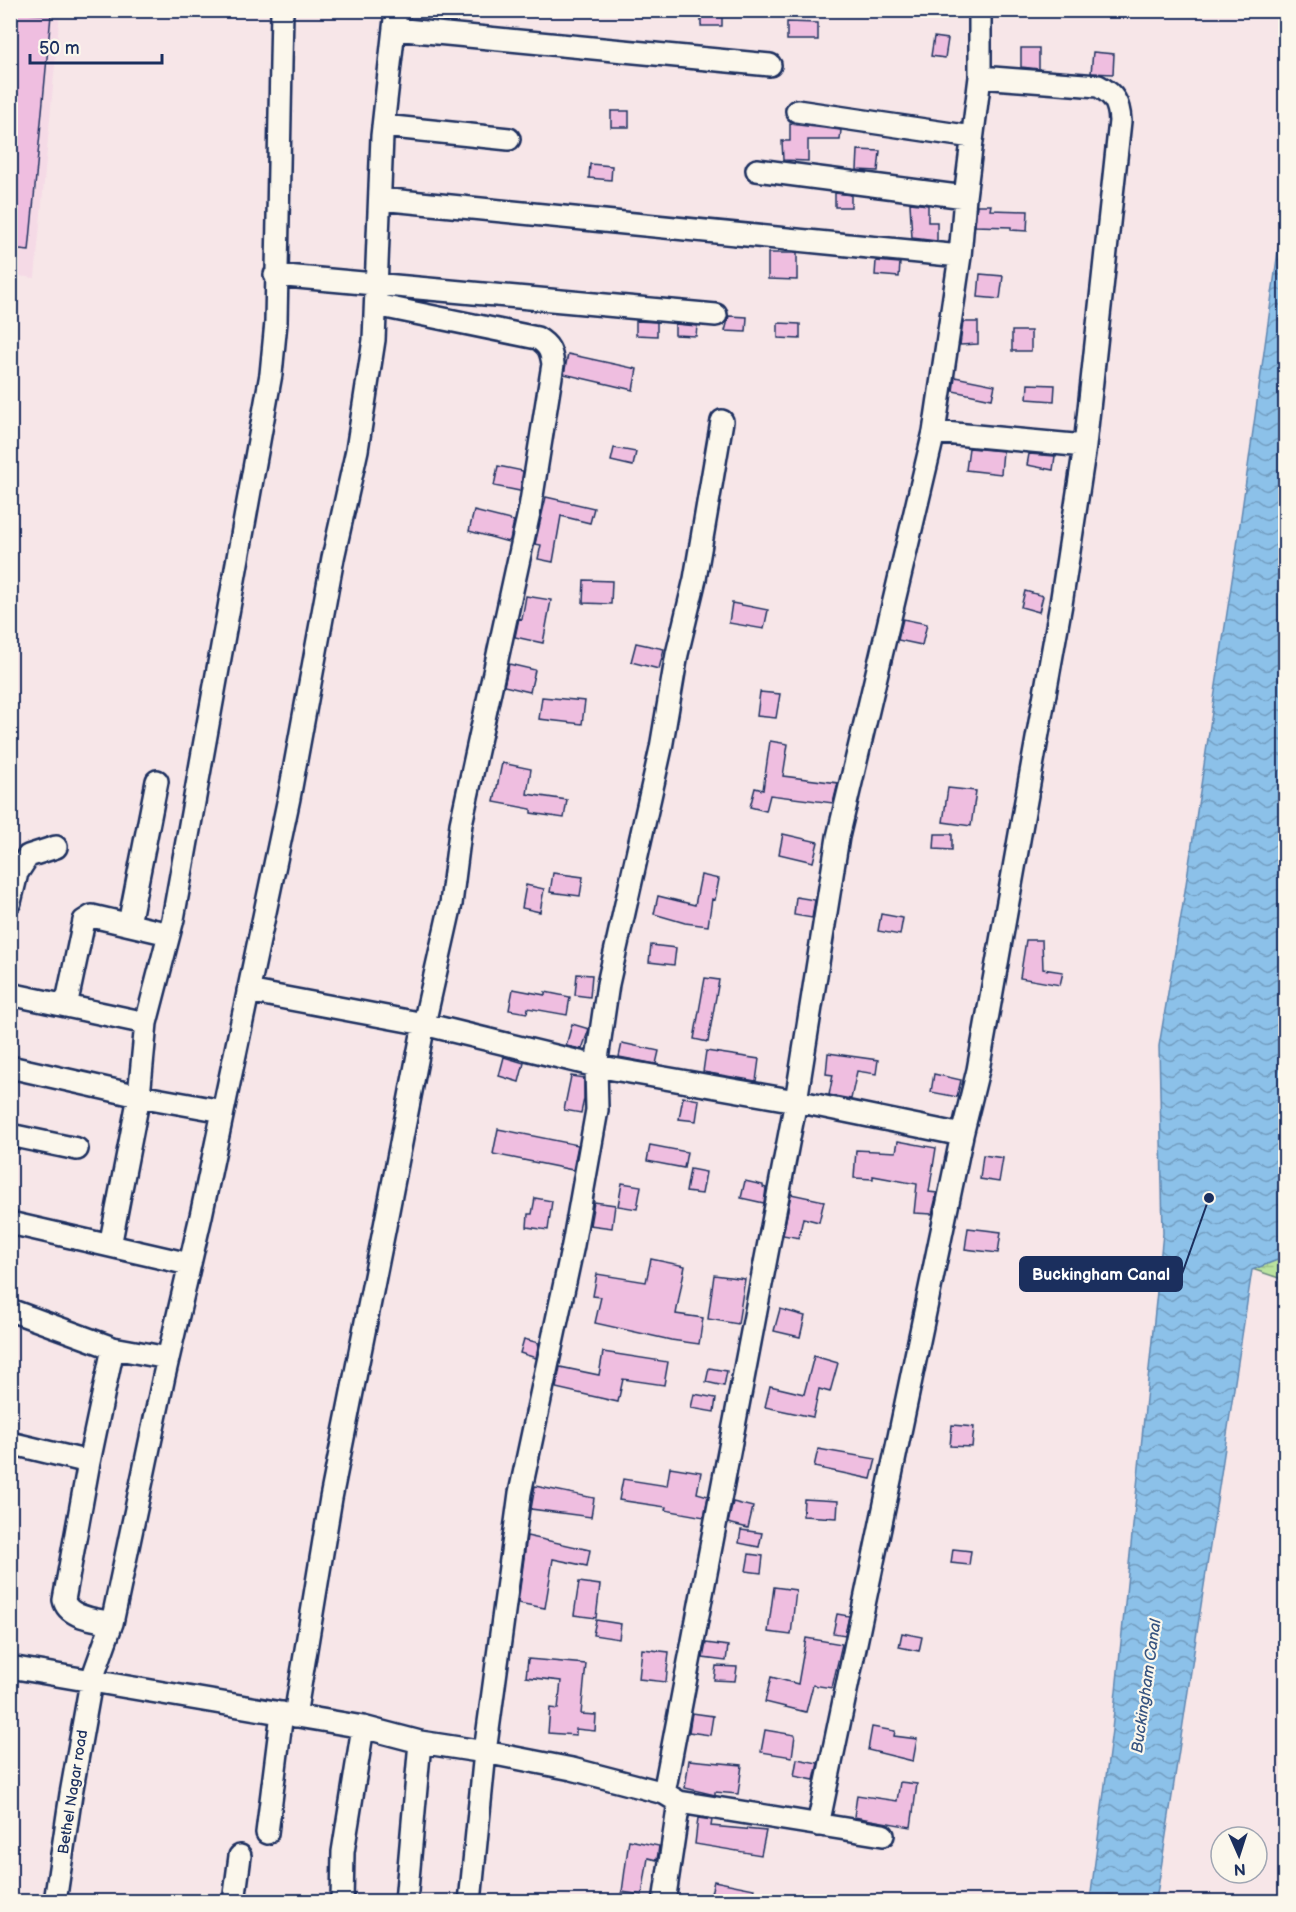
<svg xmlns="http://www.w3.org/2000/svg" width="1296" height="1912" font-family="'Balsamiq Sans',sans-serif">
	<style>
		.built { fill: #f5dae6 }
		.wetland { fill: url(#wetland-marsh); stroke: #6b897e; stroke-width: 1.5 }
		.water { fill: url(#water-waves); stroke: #5f87b1; stroke-width: 1.5 }
		.building { fill: #efbee0; stroke: #1b2f5e; stroke-width: 1.5 }
		.lines { fill: none; stroke-linecap: round; stroke-linejoin: round }
		.street-casing { stroke: #1b2f5e; stroke-width: 26 }
		.street { stroke: #fbf7ec; stroke-width: 21 }
		.labels { text-anchor: middle; dominant-baseline: central; stroke-width: 4.5; stroke-linejoin: round; paint-order: stroke }
		.street-label { font-size: 15px; fill: #1b2f5e; stroke: #fbf7ec }
		.water-label { font-size: 16px; font-style: italic; fill: #375481; stroke: #fbf7ec }
		.leader { fill: none; stroke: #1b2f5e; stroke-width: 2 }
		.callout-dot { fill: #1b2f5e; stroke: #fbf7ec; stroke-width: 2 }
		.callout { fill: #1b2f5e; stroke: #1b2f5e; stroke-width: 2 }
		.callout-label { font-size: 16px; text-anchor: middle; font-weight: bold; fill: #fff }
	</style>
	<defs>
		<pattern id="wetland-marsh" width="20" height="14" patternUnits="userSpaceOnUse" patternTransform="scale(1.5)"><rect width="20" height="14" fill="#bbe39f"/><path d="M1 5h8M5 5V1M11 12h8M15 12V8" fill="none" stroke="#a0c38b"/></pattern>
		<pattern id="water-waves" width="16" height="10" patternUnits="userSpaceOnUse" patternTransform="scale(1.5)"><rect width="16" height="10" fill="#8cc1e9"/><path d="M0 5q4-4 8 0t8 0" fill="none" stroke="#729dc0"/></pattern>
	</defs>
	<rect width="100%" height="100%" fill="#f7e6e8"/>
	<filter id="ink" filterUnits="userSpaceOnUse"><feTurbulence type="fractalNoise" baseFrequency=".0167" numOctaves="2"/><feDisplacementMap in="SourceGraphic" scale="12" xChannelSelector="R" yChannelSelector="G"/><feConvolveMatrix kernelMatrix="1 2 1 2 8 2 1 2 1" color-interpolation-filters="sRGB"/></filter>
	<g filter="url(#ink)">
		<path class="built" d="M11,11H60L35,278L11,275Z"/>
		<path class="wetland" d="M1285,1257V1284L1279,1278L1252,1269Z"/>
		<path class="water" d="M1285,201V1257L1252,1270L1156,1901H1090L1112,1730L1163,1233L1159,1046L1183,904L1235,560Z"/>
		<path class="building" d="M12,12L51,15L29,251L10,249V30Z
			M701,12H722V26H701Z
			M787,22L818,23V40H787Z
			M934,37L948,39L945,58L931,56Z
			M1021,48H1039V69L1021,67Z
			M1093,52L1114,54L1113,74L1091,73Z
			M611,111H629V127H611Z
			M790,124L841,130L840,140H808V161L783,160L782,141H790Z
			M858,150L880,151L878,171L857,170Z
			M590,164L612,166L611,180L589,178Z
			M835,193L851,195V207H835Z
			M910,203L928,205V222H937V241L912,238Z
			M977,205H991L990,210L1028,211L1027,231L1011,230V227L975,226Z
			M768,253H797V280L768,279Z
			M876,261L900,263L899,277L875,275Z
			M980,274L1003,276L1000,299L978,297Z
			M729,316L747,317L746,332L725,331Z
			M636,321L657,322V336L636,335Z
			M963,322H978V344L960,345Z
			M778,323L800,324V339L778,338Z
			M675,324L697,326L696,336L675,335Z
			M1012,331H1031V351H1012Z
			M568,354L637,369L633,390L564,374Z
			M955,377L995,385L992,399L953,391Z
			M1028,384L1055,385L1054,401L1027,399Z
			M614,448L636,452L633,466L611,461Z
			M969,448L1003,451L1001,474L966,470Z
			M1029,454L1055,456L1053,470L1027,465Z
			M498,466L523,471L520,491L494,486Z
			M546,497L594,508L590,523L561,516L553,562L538,559L541,545L535,544Z
			M474,511L514,521L510,540L508,542L469,531Z
			M584,580L612,581L611,604L583,603Z
			M1025,591L1043,596L1039,612L1021,607Z
			M526,596L551,600L543,643L515,637L519,618L522,619Z
			M732,603L768,610L764,629L729,623Z
			M903,619L927,624L922,645L898,640Z
			M636,643L664,649L659,669L631,662Z
			M509,664L535,670L530,692L504,686Z
			M760,692L780,694L776,718L757,716Z
			M542,697L585,701L582,724L539,719Z
			M770,741L788,744L783,776L838,783L833,803L770,795L766,811L750,807L755,788L763,790Z
			M502,763L531,769L527,794L567,800L564,818L531,813V809L494,802Z
			M948,788L976,791L971,826L943,822Z
			M783,834L818,842L813,862L779,854Z
			M935,834H952V850L934,849Z
			M553,873L583,877L580,896L550,892Z
			M701,875L719,879L715,900L712,899L708,926L685,923L654,914L658,896L695,905Z
			M526,885L544,889L540,912L522,908Z
			M796,897L815,900L812,918L794,915Z
			M881,914L903,918L900,935L878,931Z
			M1026,940H1042L1043,969L1063,972L1060,985L1020,978Z
			M651,945L676,948L674,965L649,962Z
			M577,974L592,975L590,997L575,995Z
			M705,978L719,980L708,1042L694,1039Z
			M513,989L545,995V992L570,997L567,1015L528,1008L527,1013L509,1010Z
			M572,1024L589,1029L582,1049L566,1046Z
			M622,1043L659,1051L656,1064L619,1057Z
			M706,1051L759,1059L756,1081L703,1072Z
			M828,1053L878,1060L876,1074L857,1071L851,1099L829,1095L833,1075L826,1074Z
			M504,1057L524,1063L519,1082L499,1076Z
			M934,1074L961,1080L957,1097L931,1092Z
			M571,1076L584,1078V1099L581,1113L564,1110Z
			M683,1097L699,1100L696,1121L679,1119Z
			M498,1129L578,1145L573,1170L493,1154Z
			M898,1141L936,1148L929,1192L937,1193L932,1214L914,1213L917,1184L873,1176V1179L854,1178L856,1150L896,1152Z
			M650,1145L687,1152L684,1168L647,1161Z
			M983,1155L1003,1158L999,1182L980,1179Z
			M690,1169L706,1172L702,1194L686,1192Z
			M745,1181L763,1185V1187L766,1188L764,1203L741,1198Z
			M622,1183L641,1186L637,1209L618,1206Z
			M791,1194L824,1201L819,1222L803,1218L799,1238L783,1235Z
			M535,1198L552,1201L548,1230L527,1227L528,1214H532Z
			M594,1202L615,1205L612,1228L590,1225Z
			M968,1228L1001,1232L998,1253L965,1249Z
			M651,1259L685,1266L676,1314L703,1318L699,1344L671,1340L595,1323L601,1297L593,1296L597,1274L646,1282Z
			M714,1275L745,1279L738,1324L708,1319Z
			M780,1309L805,1316L800,1337L774,1331Z
			M524,1339L539,1343L536,1358L520,1353Z
			M603,1352L668,1362L664,1385L623,1379L618,1402L556,1388L560,1367L599,1375Z
			M814,1356L838,1363L830,1392L819,1389L813,1417L765,1407L770,1386L804,1394Z
			M709,1368L727,1371L724,1386L706,1382Z
			M694,1394L716,1398L714,1412L691,1408Z
			M952,1425L974,1427L972,1447L950,1446Z
			M818,1449L876,1459L871,1479L814,1467Z
			M670,1467L701,1472L697,1493L708,1496L704,1517L665,1510L666,1507L619,1500L623,1479L667,1486Z
			M535,1486L594,1498L591,1517L531,1509Z
			M804,1499L838,1501L837,1518L803,1516Z
			M733,1502L753,1507L748,1528L728,1523Z
			M741,1530L762,1533L759,1547L739,1543Z
			M527,1536L590,1550L587,1566L553,1559L545,1608L518,1603Z
			M953,1549L971,1551L969,1565L951,1563Z
			M749,1554L763,1556L761,1573L746,1571Z
			M579,1582L600,1585L596,1618L574,1615Z
			M774,1587L796,1590L791,1635L768,1632Z
			M837,1614L849,1616L845,1635L833,1633Z
			M596,1620L621,1624L619,1639L593,1635Z
			M902,1633L922,1637L919,1651L899,1647Z
			M806,1638L842,1644L832,1688L813,1685L806,1712L765,1702L771,1677L798,1684Z
			M706,1643L728,1646L726,1661L703,1658Z
			M642,1649L669,1652L666,1682L639,1679Z
			M528,1659L586,1664L581,1714L596,1715L595,1731L576,1729V1735L548,1733L550,1708L558,1709L561,1681L526,1677Z
			M716,1666L737,1667L735,1681L714,1680Z
			M692,1713L713,1716L710,1735L689,1732Z
			M872,1727L895,1731L894,1736L917,1739L913,1761L868,1750Z
			M765,1730L795,1735L792,1757L761,1752Z
			M797,1759L818,1763L814,1780L794,1776Z
			M689,1760L742,1765L738,1794L715,1792V1795L685,1788Z
			M900,1782L917,1784L911,1827L854,1817L857,1795L897,1801Z
			M698,1818L712,1820L711,1826L766,1831L761,1855L695,1844Z
			M629,1840L659,1846L657,1860L648,1858L642,1895L622,1892Z
			M714,1881L754,1889L751,1902H709Z"/>
		<g class="lines">
			<g class="street-casing">
				<path id="street" d="M394,29L770,65
					M797,111L972,137
					M383,126L509,139
					M757,170L965,197
					M380,199L960,256L965,197L980,77V10
					M275,275L716,315
					M934,432L1085,446
					M10,902L17,873L28,856L56,847
					M129,924L157,781
					M248,991L424,1024L596,1066L796,1101L962,1135
					M10,994L146,1023
					M66,1006L84,921L92,916L169,934
					M10,1067L139,1096L223,1111
					M10,1135L77,1149
					M10,1223L189,1264
					M110,1246L139,1096L146,1023L173,919L271,374L276,322L282,10
					M10,1310L113,1348L168,1358
					M10,1443L89,1462
					M112,1623C96,1619 68,1618 64,1600L89,1462L113,1348
					M10,1667L363,1727L420,1742L485,1752L572,1769L664,1793L679,1802L883,1835
					M295,1716L331,1498L385,1226L424,1024L451,904L461,824L530,508L553,364C551,351 549,345 537,338L376,305
					M664,1793L796,1101L838,837L934,432L960,256
					M818,1825L962,1135L978,1070L1061,604L1085,446L1120,121C1119,103 1114,94 1098,86L980,77
					M267,1833L282,1713
					M55,1902L71,1794L91,1682L112,1623L164,1376L201,1216L289,798L333,558L357,450L374,340L382,136L396,10
					M234,1902L240,1856
					M342,1902L343,1852L363,1727
					M406,1902L420,1742
					M470,1902L485,1752L520,1493L573,1245L597,1110L596,1066L608,984L661,748L677,654L695,579L722,421
					M664,1902L679,1802"/>
			</g>
			<use href="#street" class="street"/>
		</g>
	</g>
	<g class="labels">
		<g class="street-label">
			<text transform="translate(73 1792) rotate(-81)">Bethel Nagar road</text>
		</g>
		<g class="water-label">
			<text transform="translate(1147 1686) rotate(-82)">Buckingham Canal</text>
		</g>
	</g>
	<path class="leader" d="M1209 1198L1182 1274"/>
	<circle class="callout-dot" cx="1209" cy="1198" r="6"/>
	<rect class="callout" x="1020" y="1257" width="162" height="34" rx="6"/>
	<g class="callout-label">
		<text x="1101" y="1280">Buckingham Canal</text>
	</g>
	<rect width="1296" height="1912" fill="none" stroke="#fbf7ec" stroke-width="36"/>
	<rect x="18" y="18" width="1260" height="1876" fill="none" stroke="#1b2f5e" stroke-width="2" filter="url(#ink)"/>
	<g transform="translate(1239 1855) rotate(177)"><circle r="28" fill="#fbf7ec" stroke="#a1a7b3" stroke-width="1.5"/>
	<path d="M0-4.5L10 22L0 15L-10 22Z" fill="#1b2f5e"/>
	<text y="-9" font-size="16" font-weight="bold" text-anchor="middle" fill="#1b2f5e">N</text>
	</g>
	<path d="M30 54v9h132v-9" fill="none" stroke="#1b2f5e" stroke-width="3"/>
	<text x="39" y="54" font-size="18" fill="#1b2f5e" stroke="#fbf7ec" stroke-width="4.5" paint-order="stroke">50 m</text>
</svg>
